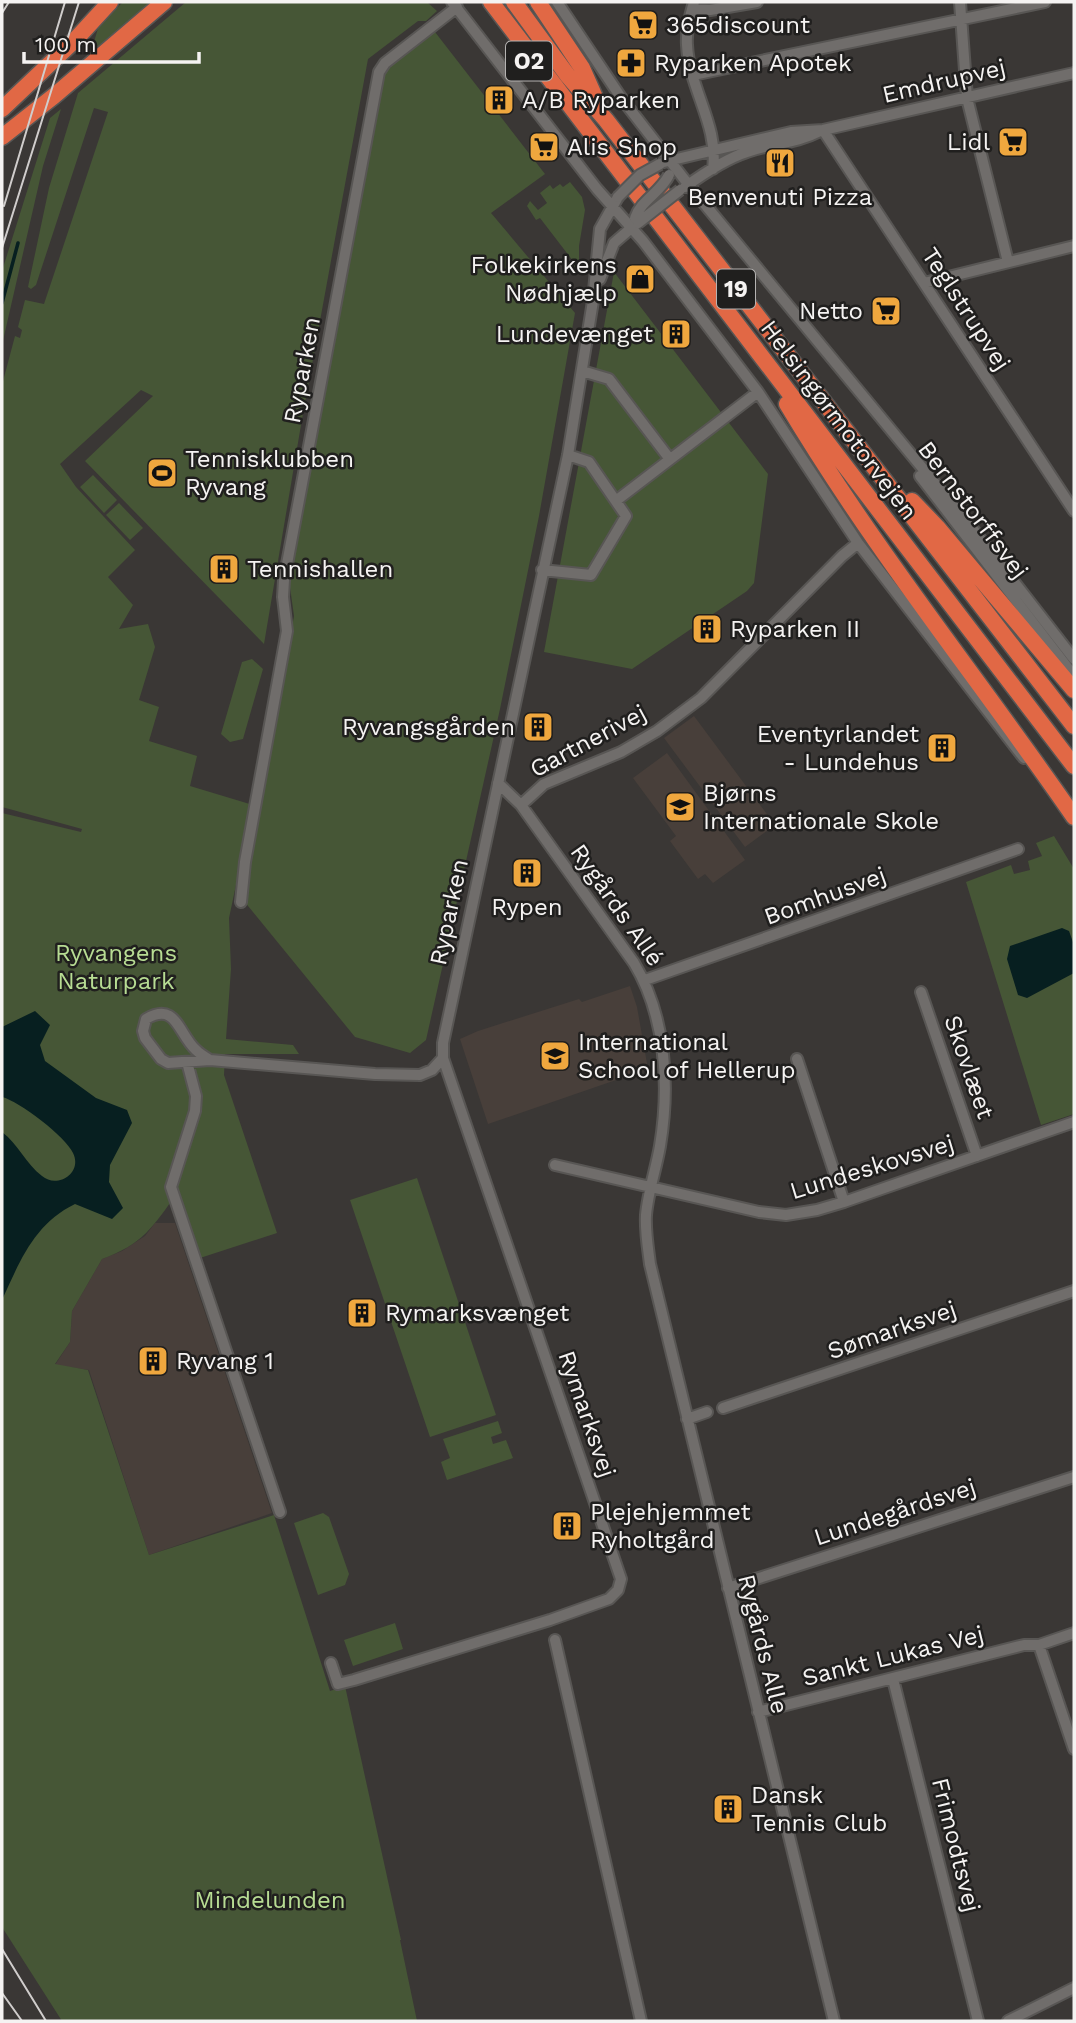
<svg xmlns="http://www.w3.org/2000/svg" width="1076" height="2023" font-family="'Work Sans',sans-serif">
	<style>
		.built { fill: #483f3a }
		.green { fill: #465636 }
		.water { fill: #071f20 }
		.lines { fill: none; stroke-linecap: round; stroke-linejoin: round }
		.stream { stroke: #071f20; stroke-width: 3.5 }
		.minor-casing { stroke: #585654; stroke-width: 14 }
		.highway-casing { stroke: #585654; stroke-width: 19 }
		.minor { stroke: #706d6b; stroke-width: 10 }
		.highway { stroke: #e16845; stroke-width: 16 }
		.tram { stroke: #d0cdcc; stroke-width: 2 }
		.minor-bridge-casing { stroke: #585654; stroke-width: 14; stroke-linecap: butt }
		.minor-bridge { stroke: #706d6b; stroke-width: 10 }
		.labels { text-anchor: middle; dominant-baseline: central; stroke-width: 5; stroke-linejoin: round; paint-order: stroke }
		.shield { fill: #201f1e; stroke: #b5b3b2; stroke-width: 2 }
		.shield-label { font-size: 23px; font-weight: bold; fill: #f5f3f2 }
		.poi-label { font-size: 24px; fill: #f5f3f2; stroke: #201f1e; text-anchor: start }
		.street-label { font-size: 24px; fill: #f5f3f2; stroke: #201f1e }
		.park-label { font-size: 24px; fill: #b7dc93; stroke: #201f1e }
	</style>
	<rect width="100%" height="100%" fill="#3a3735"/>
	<path class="built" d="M694,716L775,825L745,847L664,738Z
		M667,753L745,860L713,883L705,874L698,879L670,841L676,836L633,778Z
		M630,986L637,1007L648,1069L488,1124L460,1039L478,1031L579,999L582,1002Z
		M155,1223H175L272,1513L149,1555L89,1370L55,1365L70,1342L72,1311L102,1259L122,1251L145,1236Z"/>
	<path class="green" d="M123,2H152L90,55L99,25Z
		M186,2H427L437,11L426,21H418L368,59L302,419L264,644L85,461L153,396L141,390L60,464L76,487L135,550L108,577L133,605L119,629L148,624L155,647L139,700L159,707L149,741L197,756L190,786L253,805L229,918L231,969L226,1039L293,1045L299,1054H225L224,1075L277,1233L200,1258L177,1193C153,1227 143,1244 102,1259L72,1311L70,1342L55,1364L88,1370L149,1555L274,1515L330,1691L345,1686L401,1940H400L417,2021H62L2,1927V813L81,832L82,829L2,807V385L15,336L20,338L22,330L18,327L25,300L44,304L108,112L94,108L36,285L31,289L28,287L49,188L78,93Z
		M435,32L545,174L491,213L575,313L539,516L500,709L426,1040L410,1053L355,1037L244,901L294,616L289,580L384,71Z
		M61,109L43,166L2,345V271L50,118Z
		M570,182L582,197L585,210L579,246V269L573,268L570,264L573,261L540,218L536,220L527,206L530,201L538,210L547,203L540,193L550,185L553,189L560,184L563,187Z
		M614,272L768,474L754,583L747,591L632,669L544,652Z
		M93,475L117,500L104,513L80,487Z
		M119,503L143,528L130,540L106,515Z
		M252,659L263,669L243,739L230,742L221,734L242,662Z
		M1054,836L1074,869V1114L1041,1125L966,882L1011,865L1014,874L1030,870L1028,861L1042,856L1036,843Z
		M417,1178L496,1415L430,1437L350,1200Z
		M498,1421L502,1433L491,1437L493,1444L506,1440L513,1458L447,1480L441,1462L450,1458L443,1439Z
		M323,1513L329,1517L349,1574L345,1585L318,1595L294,1523Z
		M395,1623L403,1649L353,1666L344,1640Z"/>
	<path class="water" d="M1062,928L1069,931L1074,945V973L1027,998L1018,995L1007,959L1010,946Z
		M35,1011L50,1025L40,1045L45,1061L96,1098L127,1110L132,1123L110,1165L109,1182L123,1208L112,1219L75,1204C34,1224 20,1261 2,1300V1132C18,1144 26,1164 42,1176C57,1189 83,1173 73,1153C66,1137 19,1101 2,1097V1027Z"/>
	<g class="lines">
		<path class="stream" d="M2,303L18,243"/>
		<g class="minor-casing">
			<path id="minor" d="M452,2L597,189L643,241L758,392L858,543L1024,758
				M557,2L622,99L688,184L976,533L1074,659
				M694,2C690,16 686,30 687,45C689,88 719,126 713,169
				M960,2L967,98L1008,262
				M692,9L710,10L757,2
				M693,75L1045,2
				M823,130L1074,511
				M664,162L791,132L823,130L1074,73
				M685,187C703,174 725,159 747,152C772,143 795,144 820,131
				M600,279L614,243L636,224
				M924,283L1074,246
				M582,371L609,379L669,458
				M920,476L1074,676
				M617,500L758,392
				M542,570L591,575L626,516L589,462L568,455
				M498,783L521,805L634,963C666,1016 670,1086 660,1146C656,1169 648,1192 646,1215C645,1231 648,1248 650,1264L834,2021
				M521,805L544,784L621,752L657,731L701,698L842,556L858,543
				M241,902L245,862L287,631L283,597L284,580L379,72L385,63L457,7
				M645,980L1018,849
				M921,992L977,1156
				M797,1059L844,1202
				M210,1060C205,1057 200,1054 196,1050C178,1034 177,1001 146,1019L143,1031L145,1038L161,1059L168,1063L210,1060L375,1074L420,1075L432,1070L443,1058
				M187,1062L196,1096L195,1111L171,1187L280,1512
				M555,1165L759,1212L786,1215L817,1210L844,1202L1074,1122
				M723,1408L1074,1291
				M687,1419L707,1412
				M728,1588L1074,1477
				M555,1640L641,2021
				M1039,1645L1074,1749
				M331,1663L338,1684L354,1680L550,1620L609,1599L618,1590L621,1579L443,1058V1043L568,455L593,301L600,229L618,197
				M893,1679L978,2021
				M758,1712L1024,1645H1039L1074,1633
				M1008,2021L1074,1988"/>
		</g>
		<g class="highway-casing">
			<path id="highway" d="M491,2L1074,766
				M514,2L568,76L606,120L1074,726
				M538,2L582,68L597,102
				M2,109L76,39L110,2
				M2,137L54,96L164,2
				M787,404C873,549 979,679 1074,817
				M912,501L937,527L1074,690"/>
		</g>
		<use href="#minor" class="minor"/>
		<use href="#highway" class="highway"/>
		<path class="tram" d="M2,13L9,2
			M4,206L65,2
			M2,248L79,2
			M2,1949L46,2021
			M2,1993L22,2021"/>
		<g class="minor-bridge-casing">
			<path id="minor-bridge" d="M618,197L640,175L660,164
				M635,218C641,200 660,193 669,175
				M638,223L680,190"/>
		</g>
		<use href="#minor-bridge" class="minor-bridge"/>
	</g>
	<defs>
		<g id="supermarket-square" transform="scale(1.575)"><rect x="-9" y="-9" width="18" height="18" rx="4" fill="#efa73e" stroke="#201f1e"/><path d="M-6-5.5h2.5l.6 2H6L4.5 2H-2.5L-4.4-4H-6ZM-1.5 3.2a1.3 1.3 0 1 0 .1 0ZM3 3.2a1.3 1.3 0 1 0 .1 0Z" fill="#111"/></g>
		<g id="pharmacy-square" transform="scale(1.575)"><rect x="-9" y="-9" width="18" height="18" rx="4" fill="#efa73e" stroke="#201f1e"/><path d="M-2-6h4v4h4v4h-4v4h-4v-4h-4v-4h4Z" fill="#111"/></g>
		<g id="building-square" transform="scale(1.575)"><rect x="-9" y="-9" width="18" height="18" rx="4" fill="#efa73e" stroke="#201f1e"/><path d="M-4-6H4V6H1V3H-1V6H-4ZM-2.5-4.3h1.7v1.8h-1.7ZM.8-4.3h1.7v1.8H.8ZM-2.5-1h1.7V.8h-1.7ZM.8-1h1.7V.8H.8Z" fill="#111"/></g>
		<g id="restaurant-square" transform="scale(1.575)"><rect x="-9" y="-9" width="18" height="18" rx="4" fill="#efa73e" stroke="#201f1e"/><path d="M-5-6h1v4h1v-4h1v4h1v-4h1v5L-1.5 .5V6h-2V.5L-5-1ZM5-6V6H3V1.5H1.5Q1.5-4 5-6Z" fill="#111"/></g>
		<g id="shop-square" transform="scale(1.575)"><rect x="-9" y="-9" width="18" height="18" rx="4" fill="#efa73e" stroke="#201f1e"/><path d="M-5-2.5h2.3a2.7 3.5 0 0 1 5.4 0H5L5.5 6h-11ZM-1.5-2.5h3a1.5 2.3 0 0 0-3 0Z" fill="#111"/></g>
		<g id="stadium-square" transform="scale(1.575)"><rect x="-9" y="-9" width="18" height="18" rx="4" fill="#efa73e" stroke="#201f1e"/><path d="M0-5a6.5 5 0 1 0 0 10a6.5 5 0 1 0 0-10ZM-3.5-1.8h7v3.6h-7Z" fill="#111"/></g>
		<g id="school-square" transform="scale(1.575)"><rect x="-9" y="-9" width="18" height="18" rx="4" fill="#efa73e" stroke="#201f1e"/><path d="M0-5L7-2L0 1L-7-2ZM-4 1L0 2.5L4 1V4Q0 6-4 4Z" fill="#111"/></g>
	</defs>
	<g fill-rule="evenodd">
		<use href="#supermarket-square" x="643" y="25"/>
		<use href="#pharmacy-square" x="631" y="63"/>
		<use href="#building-square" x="499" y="100"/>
		<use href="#supermarket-square" x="1013" y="142"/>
		<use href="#supermarket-square" x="544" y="147"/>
		<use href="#restaurant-square" x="780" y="163"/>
		<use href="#shop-square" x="640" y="279"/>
		<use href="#supermarket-square" x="886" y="311"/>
		<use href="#building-square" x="676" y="334"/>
		<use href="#stadium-square" x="162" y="473"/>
		<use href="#building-square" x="224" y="569"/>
		<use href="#building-square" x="707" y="629"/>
		<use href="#building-square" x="538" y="727"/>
		<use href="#building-square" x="942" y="748"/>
		<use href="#school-square" x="680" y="807"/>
		<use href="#building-square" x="527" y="873"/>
		<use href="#school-square" x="555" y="1056"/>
		<use href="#building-square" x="362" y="1313"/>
		<use href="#building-square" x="153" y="1361"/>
		<use href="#building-square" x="567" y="1526"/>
		<use href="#building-square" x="728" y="1809"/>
	</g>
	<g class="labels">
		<g class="shield">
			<rect x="506" y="41.5" width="46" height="39" rx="5"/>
			<rect x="717" y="269.5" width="38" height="39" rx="5"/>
		</g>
		<g class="shield-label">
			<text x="529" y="61">O2</text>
			<text x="736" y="289">19</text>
		</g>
		<g class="poi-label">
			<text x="666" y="25">365discount</text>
			<text x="654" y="63">Ryparken Apotek</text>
			<text x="522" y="100">A/B Ryparken</text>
			<text x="990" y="142" text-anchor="end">Lidl</text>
			<text x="567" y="147">Alis Shop</text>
			<text x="780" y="197" text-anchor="middle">Benvenuti Pizza</text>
			<text x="617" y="265" text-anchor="end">Folkekirkens<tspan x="617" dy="28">Nødhjælp</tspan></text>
			<text x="863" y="311" text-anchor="end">Netto</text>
			<text x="653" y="334" text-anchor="end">Lundevænget</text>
			<text x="185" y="459">Tennisklubben<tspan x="185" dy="28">Ryvang</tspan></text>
			<text x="247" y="569">Tennishallen</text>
			<text x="730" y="629">Ryparken II</text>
			<text x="515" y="727" text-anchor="end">Ryvangsgården</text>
			<text x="919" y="734" text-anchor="end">Eventyrlandet<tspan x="919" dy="28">- Lundehus</tspan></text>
			<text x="703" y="793">Bjørns<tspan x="703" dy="28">Internationale Skole</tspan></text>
			<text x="527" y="907" text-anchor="middle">Rypen</text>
			<text x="578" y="1042">International<tspan x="578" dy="28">School of Hellerup</tspan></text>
			<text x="385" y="1313">Rymarksvænget</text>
			<text x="176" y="1361">Ryvang 1</text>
			<text x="590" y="1512">Plejehjemmet<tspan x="590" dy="28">Ryholtgård</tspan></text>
			<text x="751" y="1795">Dansk<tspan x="751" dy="28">Tennis Club</tspan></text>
		</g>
		<g class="street-label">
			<text transform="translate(944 81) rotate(-13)">Emdrupvej</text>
			<text transform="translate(966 309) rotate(57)">Teglstrupvej</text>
			<text transform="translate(302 370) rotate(-79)">Ryparken</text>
			<text transform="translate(839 420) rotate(53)">Helsingørmotorvejen</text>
			<text transform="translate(973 510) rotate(53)">Bernstorffsvej</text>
			<text transform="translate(588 741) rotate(-28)">Gartnerivej</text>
			<text transform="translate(825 896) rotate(-20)">Bomhusvej</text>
			<text transform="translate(617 905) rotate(55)">Rygårds Allé</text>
			<text transform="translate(449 912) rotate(-78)">Ryparken</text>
			<text transform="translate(969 1067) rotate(71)">Skovlæet</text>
			<text transform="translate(872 1167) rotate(-17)">Lundeskovsvej</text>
			<text transform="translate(892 1330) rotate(-19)">Sømarksvej</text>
			<text transform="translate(587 1414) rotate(71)">Rymarksvej</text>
			<text transform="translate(895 1512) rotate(-18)">Lundegårdsvej</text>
			<text transform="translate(763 1644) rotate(76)">Rygårds Alle</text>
			<text transform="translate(893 1656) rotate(-14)">Sankt Lukas Vej</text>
			<text transform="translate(956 1845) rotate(76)">Frimodtsvej</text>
		</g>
		<g class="park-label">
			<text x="116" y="953">Ryvangens<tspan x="116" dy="28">Naturpark</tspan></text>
			<text x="270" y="1900">Mindelunden</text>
		</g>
	</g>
	<rect width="1076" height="2023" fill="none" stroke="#f5f3f2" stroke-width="7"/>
	<path d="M24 52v10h175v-10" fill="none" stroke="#f5f3f2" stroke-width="3.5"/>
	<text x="35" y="52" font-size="21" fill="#f5f3f2" stroke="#201f1e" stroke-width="5" paint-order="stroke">100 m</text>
</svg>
